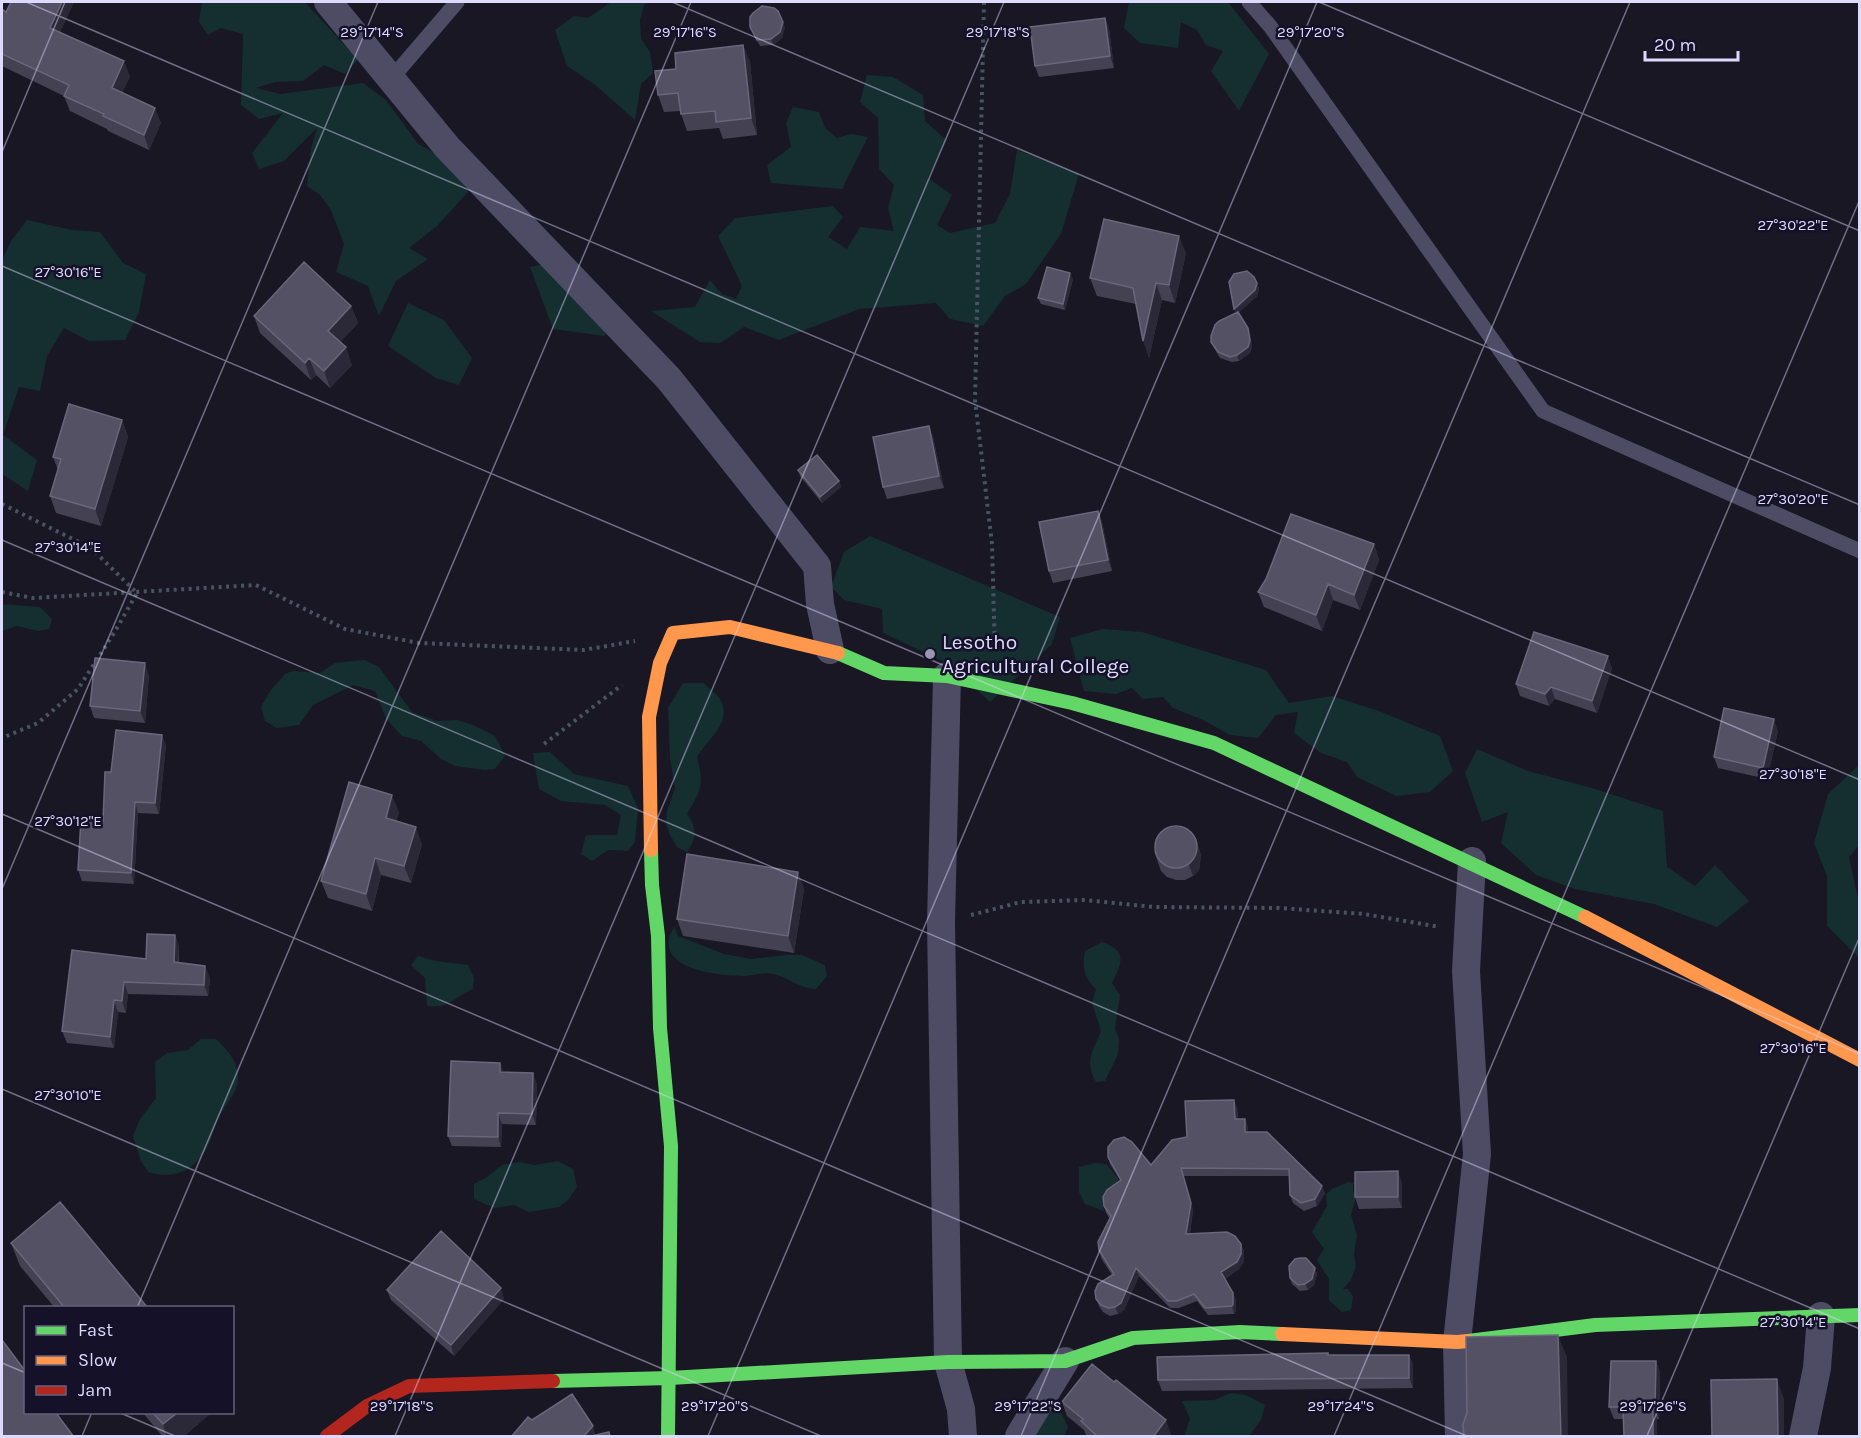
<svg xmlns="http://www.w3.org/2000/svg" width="1861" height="1438" font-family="Karla,sans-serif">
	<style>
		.green { fill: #152f30 }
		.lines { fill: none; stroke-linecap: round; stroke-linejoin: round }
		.path { stroke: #485462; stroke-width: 4; stroke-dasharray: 3 4.5; stroke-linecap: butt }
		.lane { stroke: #4d4c64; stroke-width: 15 }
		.street { stroke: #4d4c64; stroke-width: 28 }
		.fast { stroke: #63d668; stroke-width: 14 }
		.slow { stroke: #ff974d; stroke-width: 14 }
		.jam { stroke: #b3261e; stroke-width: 14 }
		.wall { fill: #444152 }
		.shaded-wall { fill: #2b2937 }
		.building { fill: #545164; stroke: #6a667c; stroke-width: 1.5 }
		.ticks { fill: none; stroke: #dedafe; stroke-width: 1.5; stroke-opacity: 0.45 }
		.poi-dot { fill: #9996b1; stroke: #151129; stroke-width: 2 }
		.labels { text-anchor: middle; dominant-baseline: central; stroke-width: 5; stroke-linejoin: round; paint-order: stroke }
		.poi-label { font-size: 21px; fill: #dedafe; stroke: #151129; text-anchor: start }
		.ticks-label { font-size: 15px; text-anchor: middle; fill: #dedafe; stroke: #151129; stroke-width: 5; stroke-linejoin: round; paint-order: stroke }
	</style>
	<rect width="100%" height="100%" fill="#181723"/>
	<path class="green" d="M202,2H305L358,60L345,74L324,65L303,81L275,82L256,88L280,94L363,83L386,100L418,144L450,161L468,192L437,226L409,248L428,259L396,281L379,316L368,286L336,272L344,244L331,210L320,195L307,186L311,148L317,128L284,161L259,169L252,153L283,113L259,119L241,105L243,34L221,28L208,35L199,22Z
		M611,2H651L644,5L640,20L641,39L650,52L653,73L641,84L635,120L594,84L567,66L555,30L574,16L588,18Z
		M1129,2H1228L1269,54L1239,111L1211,71L1223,51L1206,45L1197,30L1181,22L1178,48L1140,43L1124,28Z
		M867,75L893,77L923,95L925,121L946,140L928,178L952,195L937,225L950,233L995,223L1010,194L1017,150L1079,174L1061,234L1026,284L1005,296L983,326L950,319L936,303L859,309L779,340L744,327L720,343L700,342L651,311L695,307L710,280L722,294L736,299L742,286L718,236L735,218L833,206L843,217L828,237L847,249L860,227L894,231L888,208L894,185L879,169L878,118L860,102Z
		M793,107L819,112L825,128L837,138L851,134L868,137L842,189L771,183L767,165L791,147L786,123Z
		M27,220L72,230L100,232L123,263L146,274L139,312L125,340L89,341L64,328L47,356L40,391L19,387L3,435L37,460L28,491L2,474V260L11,241Z
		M545,264L606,327L605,336L553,329L530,267Z
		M408,303L444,320L472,358L459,385L436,378L388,346Z
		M870,536L1060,617L1052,644L990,702L951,665L883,633L882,609L844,600L831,587L844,552Z
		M2,604L40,607L52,619L49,629L38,631L17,626L2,631Z
		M1103,629L1142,632L1266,670L1289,703L1332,696L1379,711L1440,736L1453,771L1430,792L1396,796L1357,777L1347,762L1321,753L1294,733L1298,712L1276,715L1258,738L1230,735L1203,720L1173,708L1163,697L1143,699L1132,688L1116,694L1084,691L1070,638Z
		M365,660L379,667L412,712L437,721L457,720L473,725L495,736L505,756L495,769L485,770L455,766L441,759L421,741L402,736L386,719L375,691L353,685L313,705L299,725L277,728L265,721L261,707L270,691L285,674L292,671L320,673L335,663Z
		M683,683H704C709,689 718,694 721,701C732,723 707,740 697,757C704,784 702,789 687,814C697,828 697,838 687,852L677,847L670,835L666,824L667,811L675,788L670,758L668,708Z
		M1477,749L1528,771L1592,788L1663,811L1667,867L1695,886L1715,865L1749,901L1717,927L1654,904L1575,889L1536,875L1501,843L1508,812L1482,822L1465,773Z
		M550,752L574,774L628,786L638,808L635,842L628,851L608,850L592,861L581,854L586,835H617L621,815L605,805L561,801L539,789L533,753Z
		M1857,767H1860L1859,845L1849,857L1859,903V958L1827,926V876L1814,843L1828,794Z
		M674,926L678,936L724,954L751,959L787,955H802L825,965L827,976L816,989C800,989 788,977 773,974C764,972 753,975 744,976C723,976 663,971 669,939C669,935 673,930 674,926Z
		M1102,942C1128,951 1122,963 1112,983L1120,995L1115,1029L1119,1039L1118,1054L1105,1081L1096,1082C1084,1061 1093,1051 1101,1031L1092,1003L1096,989C1084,978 1082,967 1085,951Z
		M418,956L436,961L468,965L474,978L473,989C455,997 448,1009 427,1006L425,978L411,965Z
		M201,1039H216C227,1050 238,1060 238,1078C238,1094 224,1105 218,1119C215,1126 213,1133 210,1141C199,1168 177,1181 148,1172L141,1161L133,1136L140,1119L156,1098L155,1062L167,1053L188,1050Z
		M558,1161L573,1169L577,1187L568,1200L559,1207L529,1212L514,1205L494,1208L474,1199V1184L487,1177L502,1165L519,1162L535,1165Z
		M1095,1163L1106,1164L1119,1179L1103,1205L1104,1211L1085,1204L1079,1192V1167Z
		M1348,1182L1353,1183V1192L1356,1197L1351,1215L1357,1235L1354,1254L1356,1266L1351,1280L1343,1289H1348L1353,1296L1351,1310L1342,1312L1329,1300V1279L1317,1260L1324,1249L1312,1232L1327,1206L1326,1194L1332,1189Z
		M1231,1393L1246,1395L1265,1405L1261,1420L1249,1436H1184L1190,1419L1182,1401L1214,1400Z
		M1060,1410L1068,1427L1064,1436H1026L1047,1414Z"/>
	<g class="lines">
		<path class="path" d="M984,2L975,400L992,544L995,653
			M2,504L91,548L137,593L114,633L78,689L38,723L2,738
			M2,592L33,598L256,585L345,629L419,643L584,650L635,641
			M544,744L622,685
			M971,915L1021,902L1085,900L1154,907L1279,908L1364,914L1440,927"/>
		<path class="lane" d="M1249,2L1270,26L1543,411L1860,551
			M391,79L457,2"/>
		<path class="street" d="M328,2L447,147L669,379L817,566L820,604L830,650
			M947,676L941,922L948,1362L961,1409L963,1436
			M1019,1436L1065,1361
			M1459,1436L1457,1342L1477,1154L1466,971L1472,861
			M1803,1436L1817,1368L1821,1316"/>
		<path class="fast" d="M838,653L884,673L947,676L1072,703L1214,743L1585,917
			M651,850L652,885L658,936L660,1028L671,1146L668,1436
			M1468,1341L1595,1325L1860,1315
			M553,1381L670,1378L948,1362L1065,1361L1133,1338L1240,1332L1282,1334"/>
		<path class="slow" d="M651,850L649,717L660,663L673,633L730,627L838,653
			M1585,917L1860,1060
			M1282,1334L1457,1342L1468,1341"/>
		<path class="jam" d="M327,1436L367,1406L409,1386L553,1381"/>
	</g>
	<path class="wall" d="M11,2H74L60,32L130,76L122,93L161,123L149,150L108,131L107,129L70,111L64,96L2,66V9L6,12Z
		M1105,18L1109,29L1114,68L1039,77L1035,66Z
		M750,27H785L782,38L773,45L760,46Z
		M743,45L750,62L757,135L723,139L719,128L687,131L680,111L664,112L658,95L676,69Z
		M1186,253L1175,303L1162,300L1149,358L1136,304L1097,296L1090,278Z
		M1073,279L1065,310L1041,304L1038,298Z
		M1257,283L1259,289L1257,296L1238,313L1250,334L1252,347L1250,353L1239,361L1232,362L1220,358L1214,348L1211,342L1236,313Z
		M351,306L358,323L340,342L352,365L330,388L316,375L311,380L260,333L254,316Z
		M122,420L128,437L101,526L56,513L50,496L58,470L53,457Z
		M933,437L944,488L887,499L883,487Z
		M798,470L839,481L841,487L822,503L800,476Z
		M1098,511L1102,522L1112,571L1053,583L1049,571Z
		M1374,544L1379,560L1360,610L1333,600L1322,631L1264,607L1258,592Z
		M1612,668L1597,713L1555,699L1549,706L1520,696L1516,684Z
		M149,675L145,723L94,718L90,706Z
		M1778,731L1767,779L1718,768L1714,757Z
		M166,745L159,814L138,813L134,884L82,881L78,870L103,821L111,772Z
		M399,812L396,821L422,844L411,883L381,875L372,911L328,898L321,881Z
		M1197,843L1201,855L1199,870L1193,876L1185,880H1176L1167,877L1161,871L1154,851Z
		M798,872L804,889L794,953L683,936L677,919Z
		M175,935L179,947V963L210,978L208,996L128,994L126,1013L118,1012L114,1048L67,1043L62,1031Z
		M504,1072L537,1084L536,1125L502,1124L501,1147L452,1146L448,1136Z
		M1237,1107L1238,1119H1245L1248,1127V1132L1325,1193L1317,1206L1304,1211L1293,1203L1290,1195L1289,1176H1183L1193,1210L1190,1234L1241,1244L1244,1251V1261L1239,1269L1225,1279L1233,1293L1236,1300V1311L1234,1314L1208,1315L1197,1301L1179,1308H1170L1139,1276L1124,1310L1118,1314L1110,1316L1103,1312L1099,1306L1096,1299L1112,1275L1101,1258L1099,1250L1110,1219L1106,1213L1104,1206L1120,1180L1110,1164L1108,1157L1151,1165L1187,1137Z
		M1402,1183V1208L1359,1209L1355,1197Z
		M11,1243L148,1308H55L20,1266Z
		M1315,1268L1317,1274L1314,1285L1308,1290L1300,1291L1292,1284L1290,1278Z
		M387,1290L504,1299L454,1356L391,1300Z
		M1328,1353V1355H1409L1413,1365V1388L1162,1391L1158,1380Z
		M1656,1361L1660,1373L1659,1419H1657V1437H1624L1623,1419H1614L1609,1407Z
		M1062,1402L1171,1434L1169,1437H1088L1086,1435L1084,1430L1067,1416Z
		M143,1413H211L183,1437H163Z"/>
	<path class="shaded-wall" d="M62,2H74L55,43L50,28Z
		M1105,18L1109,29L1114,68L1110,56Z
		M783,22L785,27L782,38L773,45L771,39Z
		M743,45L750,62L757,135L751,118Z
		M124,61L130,76L117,103L112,88Z
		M155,108L161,123L149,150L144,135Z
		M1179,236L1186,253L1175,303L1169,285Z
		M1070,273L1073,279L1065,310L1063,304Z
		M1156,283L1162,300L1149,358L1143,341Z
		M1257,283L1259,289L1257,296L1236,315L1234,309Z
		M351,306L358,323L334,348L328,331Z
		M1248,328L1250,334L1252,347L1250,353L1239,361L1237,355Z
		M346,347L352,365L330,388L324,371Z
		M309,358L316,375L311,380L305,363Z
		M122,420L128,437L101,526L95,509Z
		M929,426L933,437L944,488L939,476Z
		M839,481L841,487L822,503L820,497Z
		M1098,511L1102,522L1112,571L1108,560Z
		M1374,544L1379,560L1360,610L1354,595Z
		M1328,584L1333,600L1322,631L1316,615Z
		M1608,656L1612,668L1597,713L1592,701Z
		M145,663L149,675L145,723L140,711Z
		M1551,687L1555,699L1549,706L1545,694Z
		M1774,719L1778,731L1767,779L1763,768Z
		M162,735L166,745L159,814L155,803Z
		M392,795L399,812L392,836L386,818Z
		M135,802L138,813L134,884L131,873Z
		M416,827L422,844L411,883L404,866Z
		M1197,843L1201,855L1199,870L1193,876L1189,865Z
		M375,858L381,875L372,911L366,894Z
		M798,872L804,889L794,953L788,936Z
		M175,935L179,947L178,974L174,962Z
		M205,966L210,978L208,996L204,985Z
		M124,982L128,994L126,1013L122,1001Z
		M114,1000L118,1012L114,1048L110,1037Z
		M500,1063L504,1073L500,1072Z
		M533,1073L537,1084L536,1125L532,1114Z
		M1234,1100L1237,1107L1238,1127L1235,1119Z
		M498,1113L502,1124L501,1147L498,1137Z
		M1245,1119L1248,1127V1139L1245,1132Z
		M1181,1168L1193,1210L1189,1241L1186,1234Z
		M1398,1171L1402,1183V1208L1398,1197Z
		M1322,1186L1325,1193L1317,1206L1315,1199Z
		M1241,1244L1244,1251V1261L1239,1269L1224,1280L1221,1272Z
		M1136,1268L1139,1276L1124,1310L1118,1314L1115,1307Z
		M1315,1268L1317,1274L1314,1285L1308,1290L1305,1284Z
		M501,1288L504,1299L454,1356L451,1345Z
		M1233,1293L1236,1300V1311L1234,1314L1232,1306Z
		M1558,1335L1567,1357L1568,1437H1561Z
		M1409,1355L1413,1365V1388L1409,1378Z
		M1656,1361L1660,1373L1659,1419L1655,1408Z
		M1777,1379L1784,1399V1437H1778Z
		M1653,1408L1657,1419V1437H1653Z
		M177,1413H211L183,1437H167L163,1424Z
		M1166,1420L1171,1434L1169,1437H1153Z
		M593,1426L596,1437H583Z"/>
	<path class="building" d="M11,2H62L50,28L124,61L112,88L155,108L144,135L103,116L104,114L64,96L69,85L2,54V9L6,12Z
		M762,6L774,8L778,11L783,22L780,32L771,39L757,40L750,27V17L753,13Z
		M1105,18L1110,56L1035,66L1030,27Z
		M743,45L751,118L716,122L715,111L681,114L678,93L658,95L655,71L676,69L675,53Z
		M1104,219L1179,236L1169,285L1156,283L1143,341L1133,288L1090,278Z
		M304,262L351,306L328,331L346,347L324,371L309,358L305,363L254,316Z
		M1047,267L1070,273L1063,304L1038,298Z
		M1247,271L1254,277L1257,283L1255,290L1234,309L1229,282L1234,274Z
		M1238,312L1248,328L1250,341L1248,347L1237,355L1230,357L1218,352L1211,342V336L1215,325L1219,321Z
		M69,404L122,420L95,509L50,496L61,459L53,457Z
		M929,426L939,476L883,487L873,437Z
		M817,455L839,481L820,497L798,470Z
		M1098,511L1108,560L1049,571L1039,522Z
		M1291,514L1374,544L1354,595L1328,584L1316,615L1258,592L1266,579Z
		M1534,632L1608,656L1592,701L1551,687L1545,694L1516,684Z
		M95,658L145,663L140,711L90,706Z
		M1724,708L1774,719L1763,768L1714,757Z
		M116,730L162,735L155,803L135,802L131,873L78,870L81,819L103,821L105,772H111Z
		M349,782L392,795L386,818L416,827L404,866L375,858L366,894L321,881Z
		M1155 847a21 21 0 1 1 42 0a21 21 0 1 1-42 0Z
		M687,854L798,872L788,936L677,919Z
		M147,934L175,935L174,962L205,966L204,985L124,982L122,1001L114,1000L110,1037L62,1031L72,950L146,959Z
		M451,1061L500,1063V1072L533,1073L532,1114L498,1113V1137L448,1136Z
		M1234,1100L1235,1119H1245V1132H1267L1322,1186L1315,1199L1301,1203L1290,1195L1289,1169L1181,1168L1191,1203L1186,1234L1227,1232L1235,1236L1241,1244V1254L1237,1262L1221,1272L1233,1293V1304L1232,1306L1205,1308L1194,1294L1177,1301H1168L1136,1268L1121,1303L1115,1307L1108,1308L1101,1305L1096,1299L1095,1291L1098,1284L1114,1274L1099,1250L1098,1242L1111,1216L1104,1206L1103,1197L1107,1190L1121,1180L1108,1157V1147L1114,1140L1124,1137L1132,1142L1151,1165L1172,1140L1187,1137L1185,1101Z
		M1398,1171V1197H1355V1172Z
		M60,1202L148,1308H65L11,1243Z
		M441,1231L501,1288L451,1345L387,1290Z
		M1300,1258H1306L1315,1268L1312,1279L1305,1284L1298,1285L1290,1278L1289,1266L1295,1259Z
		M1558,1335L1561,1437H1464L1463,1424L1467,1413L1466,1337Z
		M2,1340L26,1372V1413H56L74,1437H2Z
		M1328,1353V1355H1409V1378L1158,1380L1157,1357Z
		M1611,1361H1656L1655,1408H1653V1437H1624L1623,1407H1609Z
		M1092,1364L1114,1382L1116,1380L1166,1420L1153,1437H1098L1081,1421L1083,1419L1062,1402Z
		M1777,1379L1778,1437H1712L1711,1380Z
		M572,1394L593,1426L583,1437H511L528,1417L532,1420Z
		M153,1413H177L163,1424Z
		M609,1432L610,1437H587Z"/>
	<path class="ticks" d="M26,2L1860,780M672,2L1860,505M1319,2L1860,231M2,152L65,2M2,266L1860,1054M2,540L1860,1329M2,814L1467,1436M2,889L378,2M2,1089L821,1436M137,1308L691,2M2,1363L26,1373M118,1412L175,1436M82,1436L92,1412M395,1436L1004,2M708,1436L1317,2M1021,1436L1630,2M1334,1436L1860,199M1647,1436L1860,936"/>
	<circle class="poi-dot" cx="930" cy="654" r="6"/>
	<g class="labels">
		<g class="poi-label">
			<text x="942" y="642">Lesotho<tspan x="942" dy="24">Agricultural College</tspan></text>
		</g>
	</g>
	<g class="ticks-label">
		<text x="372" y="37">29°17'14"S</text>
		<text x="685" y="37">29°17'16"S</text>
		<text x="998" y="37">29°17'18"S</text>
		<text x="1311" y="37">29°17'20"S</text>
		<text x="1793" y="230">27°30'22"E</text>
		<text x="68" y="277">27°30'16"E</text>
		<text x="1793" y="504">27°30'20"E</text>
		<text x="68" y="552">27°30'14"E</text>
		<text x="1793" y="779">27°30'18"E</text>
		<text x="68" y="826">27°30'12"E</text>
		<text x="1793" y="1053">27°30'16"E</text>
		<text x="68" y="1100">27°30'10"E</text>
		<text x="1793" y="1327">27°30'14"E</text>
		<text x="402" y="1411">29°17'18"S</text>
		<text x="715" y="1411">29°17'20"S</text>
		<text x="1028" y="1411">29°17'22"S</text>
		<text x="1341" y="1411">29°17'24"S</text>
		<text x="1653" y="1411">29°17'26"S</text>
	</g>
	<rect width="1861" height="1438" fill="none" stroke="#dedafe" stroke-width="6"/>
	<rect x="24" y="1306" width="210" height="108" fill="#151129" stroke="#65617e" stroke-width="1.5"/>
	<rect x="36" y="1326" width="30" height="9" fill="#63d668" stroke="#65617e" stroke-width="1.5"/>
	<text x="78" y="1336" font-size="18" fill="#dedafe">Fast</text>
	<rect x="36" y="1356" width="30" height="9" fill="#ff974d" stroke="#65617e" stroke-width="1.5"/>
	<text x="78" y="1366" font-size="18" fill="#dedafe">Slow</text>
	<rect x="36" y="1386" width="30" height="9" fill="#b3261e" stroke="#65617e" stroke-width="1.5"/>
	<text x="78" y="1396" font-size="18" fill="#dedafe">Jam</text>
	<path d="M1645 51v9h93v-9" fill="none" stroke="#dedafe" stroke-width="3"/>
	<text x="1654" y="51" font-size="18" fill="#dedafe" stroke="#151129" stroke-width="4.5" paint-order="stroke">20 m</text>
</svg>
